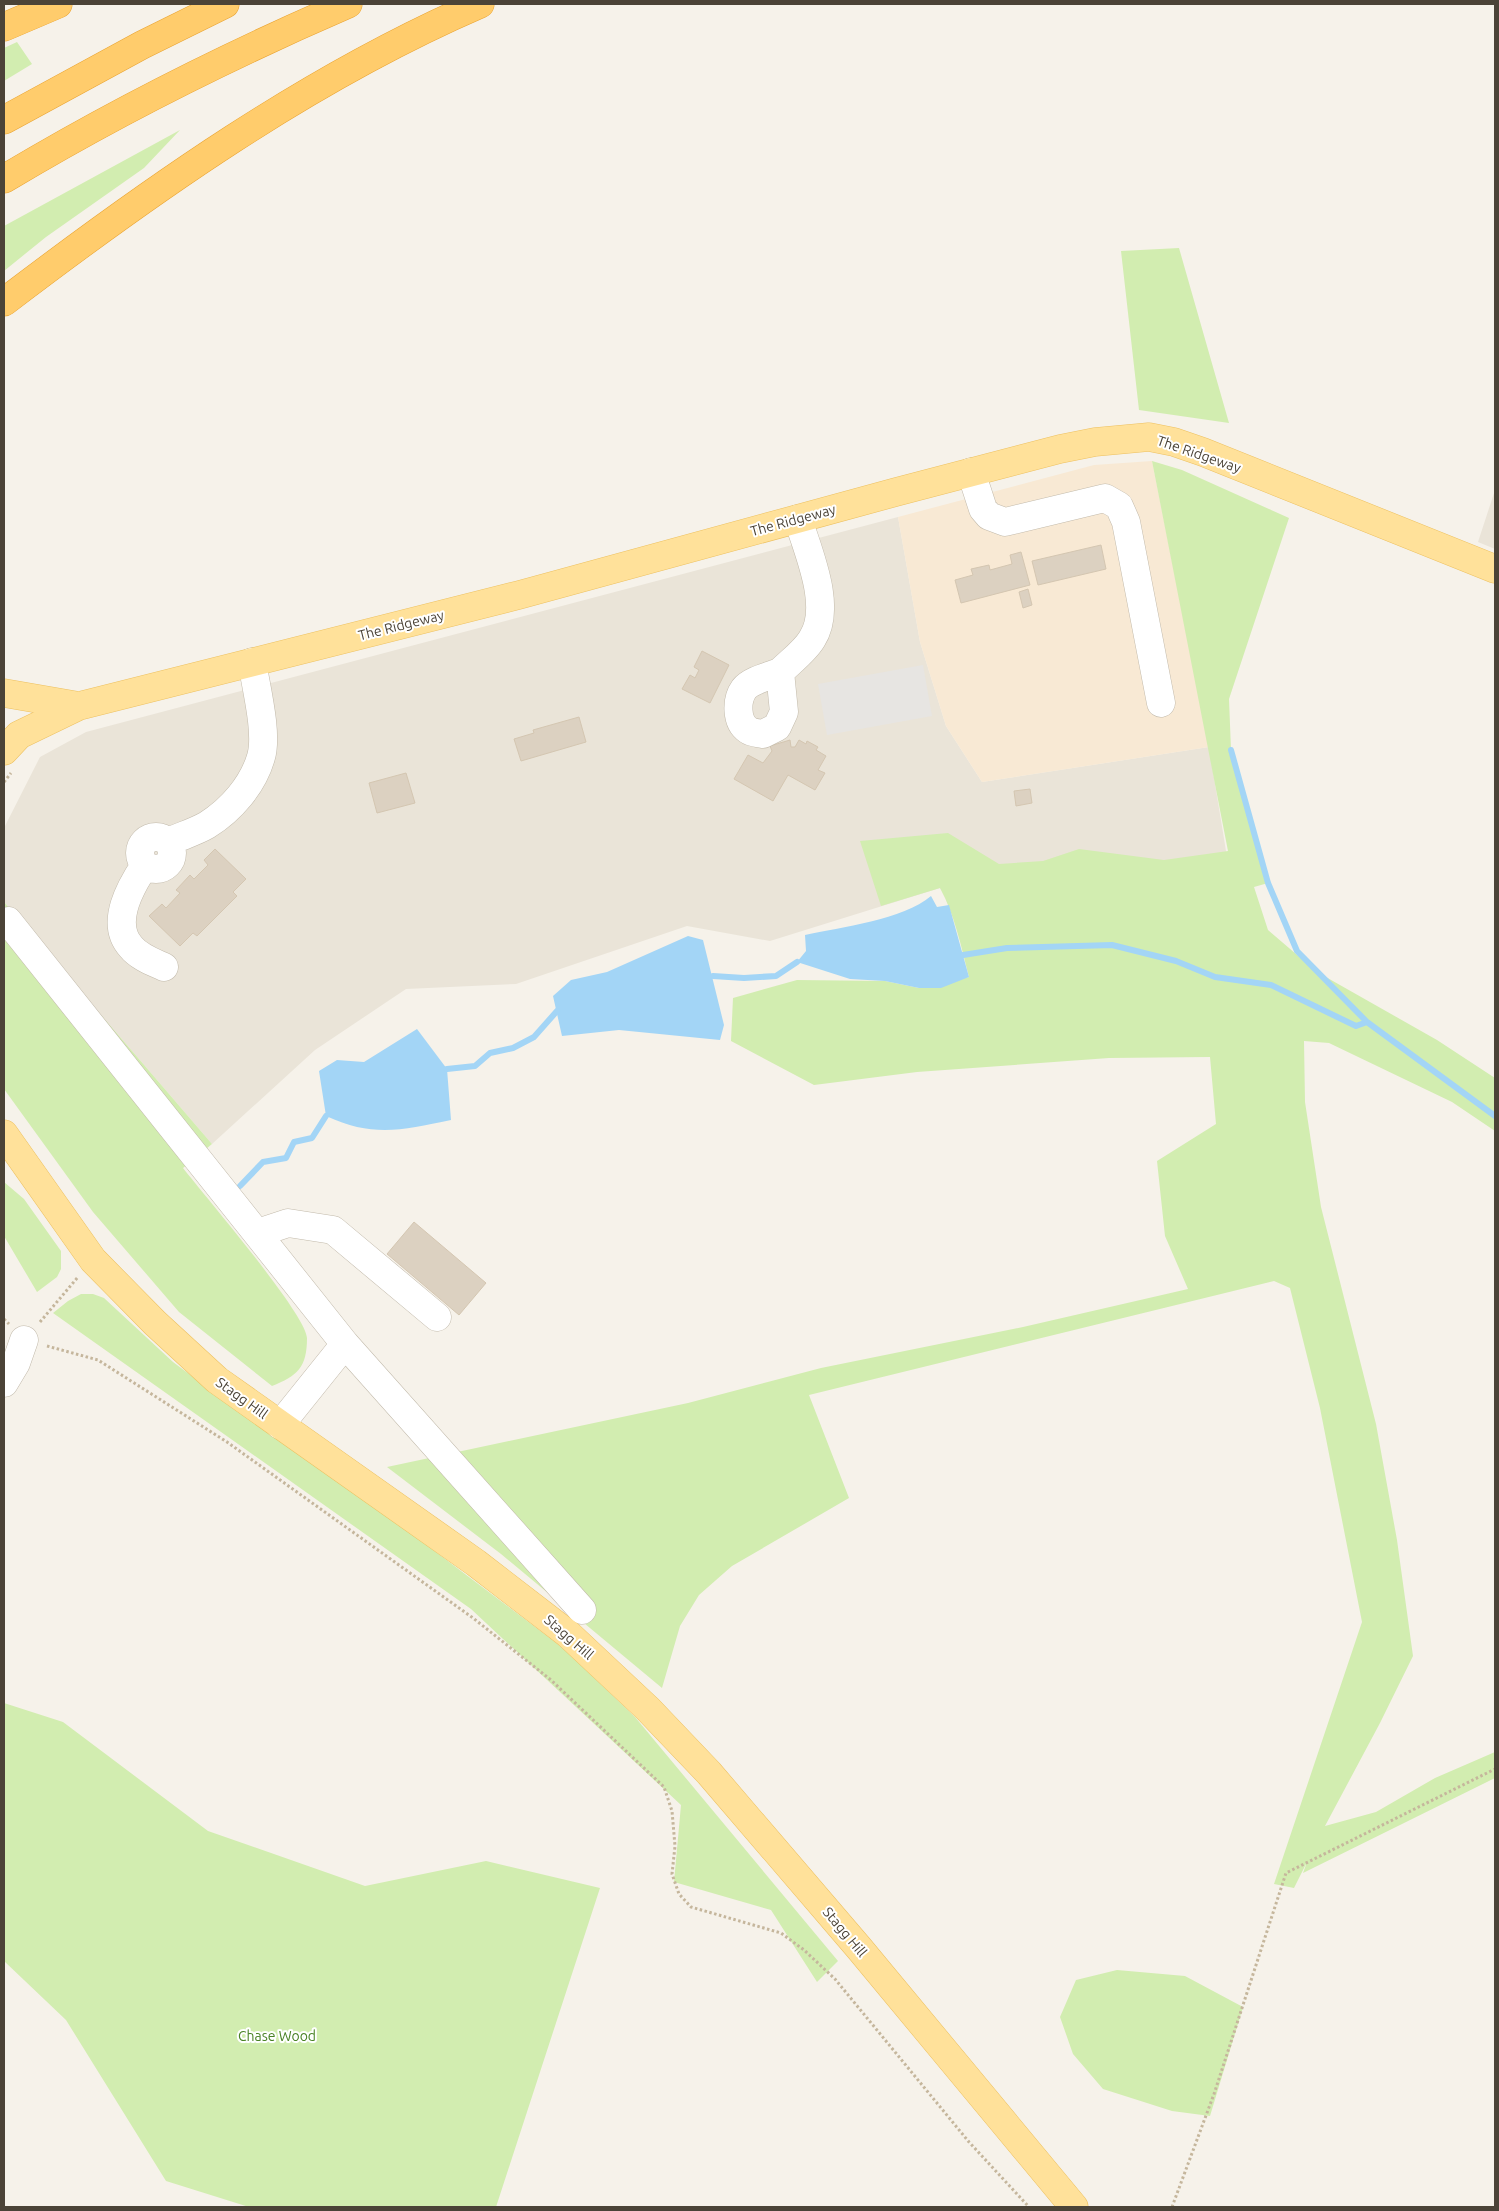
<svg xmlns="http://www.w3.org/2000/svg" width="1499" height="2211" font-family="Ubuntu,sans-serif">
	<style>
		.residential { fill: #eae4d8 }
		.commercial { fill: #f8e9d4 }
		.green { fill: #d2edb0 }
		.parking { fill: #e7e5e2 }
		.water { fill: #a3d5f6 }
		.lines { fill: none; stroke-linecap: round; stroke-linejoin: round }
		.stream { stroke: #a3d5f6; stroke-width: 6 }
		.building { fill: #dcd1c1; stroke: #d4c6b1 }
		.minor-casing { stroke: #c2baab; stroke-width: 29 }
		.major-casing { stroke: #edc161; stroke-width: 29 }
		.highway-casing { stroke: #e9a331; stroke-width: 29 }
		.path { stroke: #c5b69c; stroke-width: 3; stroke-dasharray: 2.5 2.5; stroke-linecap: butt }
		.minor { stroke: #fff; stroke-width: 28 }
		.major { stroke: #ffe19a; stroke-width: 28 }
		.highway { stroke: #ffcc6c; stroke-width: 28 }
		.labels { text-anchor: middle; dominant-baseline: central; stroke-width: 4; stroke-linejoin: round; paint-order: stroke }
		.street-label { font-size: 14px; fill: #4b4337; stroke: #fff }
		.park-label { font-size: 14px; fill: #498225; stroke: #fff }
	</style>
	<rect width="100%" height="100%" fill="#f6f2ea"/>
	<path class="residential" d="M1495,490V549L1478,542Z
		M898,517L920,642L946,726L982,782L1209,747L1242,949L976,938L940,888L770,941L687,926L516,984L406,989L315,1050L212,1144L4,902V828L40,757L86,732Z"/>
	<path class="commercial" d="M1152,461L1209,747L982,782L946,726L920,642L898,517L1094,465Z"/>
	<path class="green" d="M17,42L32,64L4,81V48Z
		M180,130L144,168L46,237L4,271V226Z
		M1179,248L1229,423L1139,410L1121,251Z
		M1152,461L1182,470L1289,518L1229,699L1231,750L1268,883L1254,887L1268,930L1317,972L1437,1040L1495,1078V1131L1452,1102L1329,1043L1304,1041L1305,1102L1321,1207L1376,1424L1397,1540L1413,1656L1380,1723L1325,1826L1376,1812L1435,1778L1495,1752V1778L1303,1873L1307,1862L1294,1888L1274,1884L1362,1622L1320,1408L1290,1288L1274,1281L809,1395L849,1498L732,1566L699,1595L680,1626L662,1688L501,1554L387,1467L688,1403L821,1368L1023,1327L1188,1289L1165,1236L1157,1161L1216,1124L1210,1057L1109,1058L917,1072L814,1085L731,1041L733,998L797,980L885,981L919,988L969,977C961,946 955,916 940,888L881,906L860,841L948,833L999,864L1043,861L1079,849L1164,860L1228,851Z
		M4,902L212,1144L183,1168C204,1195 306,1314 307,1338C307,1368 297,1376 272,1386L179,1312L93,1212L4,1089Z
		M4,1182L24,1199L61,1251V1269L57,1277L37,1292L4,1236Z
		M81,1294H93L104,1298L173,1362L272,1436L375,1506L563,1648L635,1717L838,1961L817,1982L771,1910L674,1882L681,1805L471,1609L53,1313L68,1301Z
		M4,1703L63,1722L208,1831L365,1886L486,1861L600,1888L496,2207H249L166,2181L66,2020L4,1961Z
		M1117,1970L1185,1976L1243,2007L1210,2116L1172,2111L1103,2089L1073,2054L1060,2017L1076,1980Z"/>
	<path class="parking" d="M923,665L932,716L827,735L818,684Z"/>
	<path class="water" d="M931,896L937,907L949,905L969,977L941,988H919L885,981L850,979L797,962L806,951L805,935C841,927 903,920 931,896Z
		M688,936L703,940L724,1025L720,1040L619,1030L562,1036L553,996L571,980L607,972Z
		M417,1029L447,1069L451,1120C402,1130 374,1138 326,1116L319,1071L337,1060L364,1062Z"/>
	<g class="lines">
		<path class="stream" d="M1231,750L1268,883L1297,951L1367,1022L1495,1116
			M963,955L1007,948L1112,945L1176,961L1215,977L1271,985L1356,1026L1367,1022
			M713,976L744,978L776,976L797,962
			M447,1069L475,1066L490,1053L513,1048L534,1037L557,1011
			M240,1186L263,1162L286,1158L294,1142L312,1138L326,1116"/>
	</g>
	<path class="building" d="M1101,545L1106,569L1038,585L1032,561Z
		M1021,552L1030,585L961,603L955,580L973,575L971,569L989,565L990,570L1012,564L1010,555Z
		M1028,589L1032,605L1023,608L1019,592Z
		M702,651L729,665L710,703L682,689L690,675L695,678L699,670L694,667Z
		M579,717L586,742L521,761L514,739L534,733L533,730Z
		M790,740L791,747H795L799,740L806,744L807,741L818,747L816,750L826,756L818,770L825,773L815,790L788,775L773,801L734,779L748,755L763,763L772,751L770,746Z
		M406,773L415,803L377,813L369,783Z
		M1030,789L1032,803L1016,806L1014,791Z
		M215,849L246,879L233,892L237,896L197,936L193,933L180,946L149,916L162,904L166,908L180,893L176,890L190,875L194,879L208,865L204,860Z
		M414,1222L486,1283L459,1315L387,1254Z"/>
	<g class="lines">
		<g class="minor-casing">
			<path id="minor" d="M971,472L983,509L989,516L1005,522L1105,498L1119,506L1126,522L1161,703
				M780,672C770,676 751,680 744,689C736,700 736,722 748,730C752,733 758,733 763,734L777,727L784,712L780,672C790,662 805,651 812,639C833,607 808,552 798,519
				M140 853a16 16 0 1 1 32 0a16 16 0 1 1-32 0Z
				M168,842C181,836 195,832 207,825C231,810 253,785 261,757C268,734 256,687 252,662
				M145,865C131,886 109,923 131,947C139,957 153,962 164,967
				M8,921L345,1344L582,1610
				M258,1233L288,1223L333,1230L437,1317
				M4,1383L16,1363L24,1340
				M280,1425L345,1344"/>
		</g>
		<g class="major-casing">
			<path id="major" d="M4,693L79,706
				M4,751L19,735L79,706L519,595L896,492L1060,449L1095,442L1149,437L1174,442L1203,452L1495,569
				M4,1134L93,1260L155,1323L217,1380L476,1563L568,1634L648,1709L709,1773L859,1948L1074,2207"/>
		</g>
		<g class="highway-casing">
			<path id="highway" d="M4,27L58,4
				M4,120L142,45L225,4
				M4,179C114,113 230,55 348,4
				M4,302C151,190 309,78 480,4"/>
		</g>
		<path class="path" d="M4,782L11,773
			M4,1319L9,1324
			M40,1322L78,1277
			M47,1346L98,1360L227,1442L473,1618L551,1680L664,1787L672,1811L675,1846L672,1874L679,1894L691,1907L781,1933L804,1950L835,1979L969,2142L1029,2207
			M1172,2207L1214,2094L1286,1873L1495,1769"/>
		<use href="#minor" class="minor"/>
		<use href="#major" class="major"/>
		<use href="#highway" class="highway"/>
	</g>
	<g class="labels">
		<g class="street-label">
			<text transform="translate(1199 454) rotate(19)">The Ridgeway</text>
			<text transform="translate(793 520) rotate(-15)">The Ridgeway</text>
			<text transform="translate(401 625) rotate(-14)">The Ridgeway</text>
			<text transform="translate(242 1398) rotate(36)">Stagg Hill</text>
			<text transform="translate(569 1637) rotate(41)">Stagg Hill</text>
			<text transform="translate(845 1932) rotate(50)">Stagg Hill</text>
		</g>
		<g class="park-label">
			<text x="277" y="2036">Chase Wood</text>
		</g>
	</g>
	<rect width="1499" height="2211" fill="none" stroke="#4b4337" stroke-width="10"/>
</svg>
